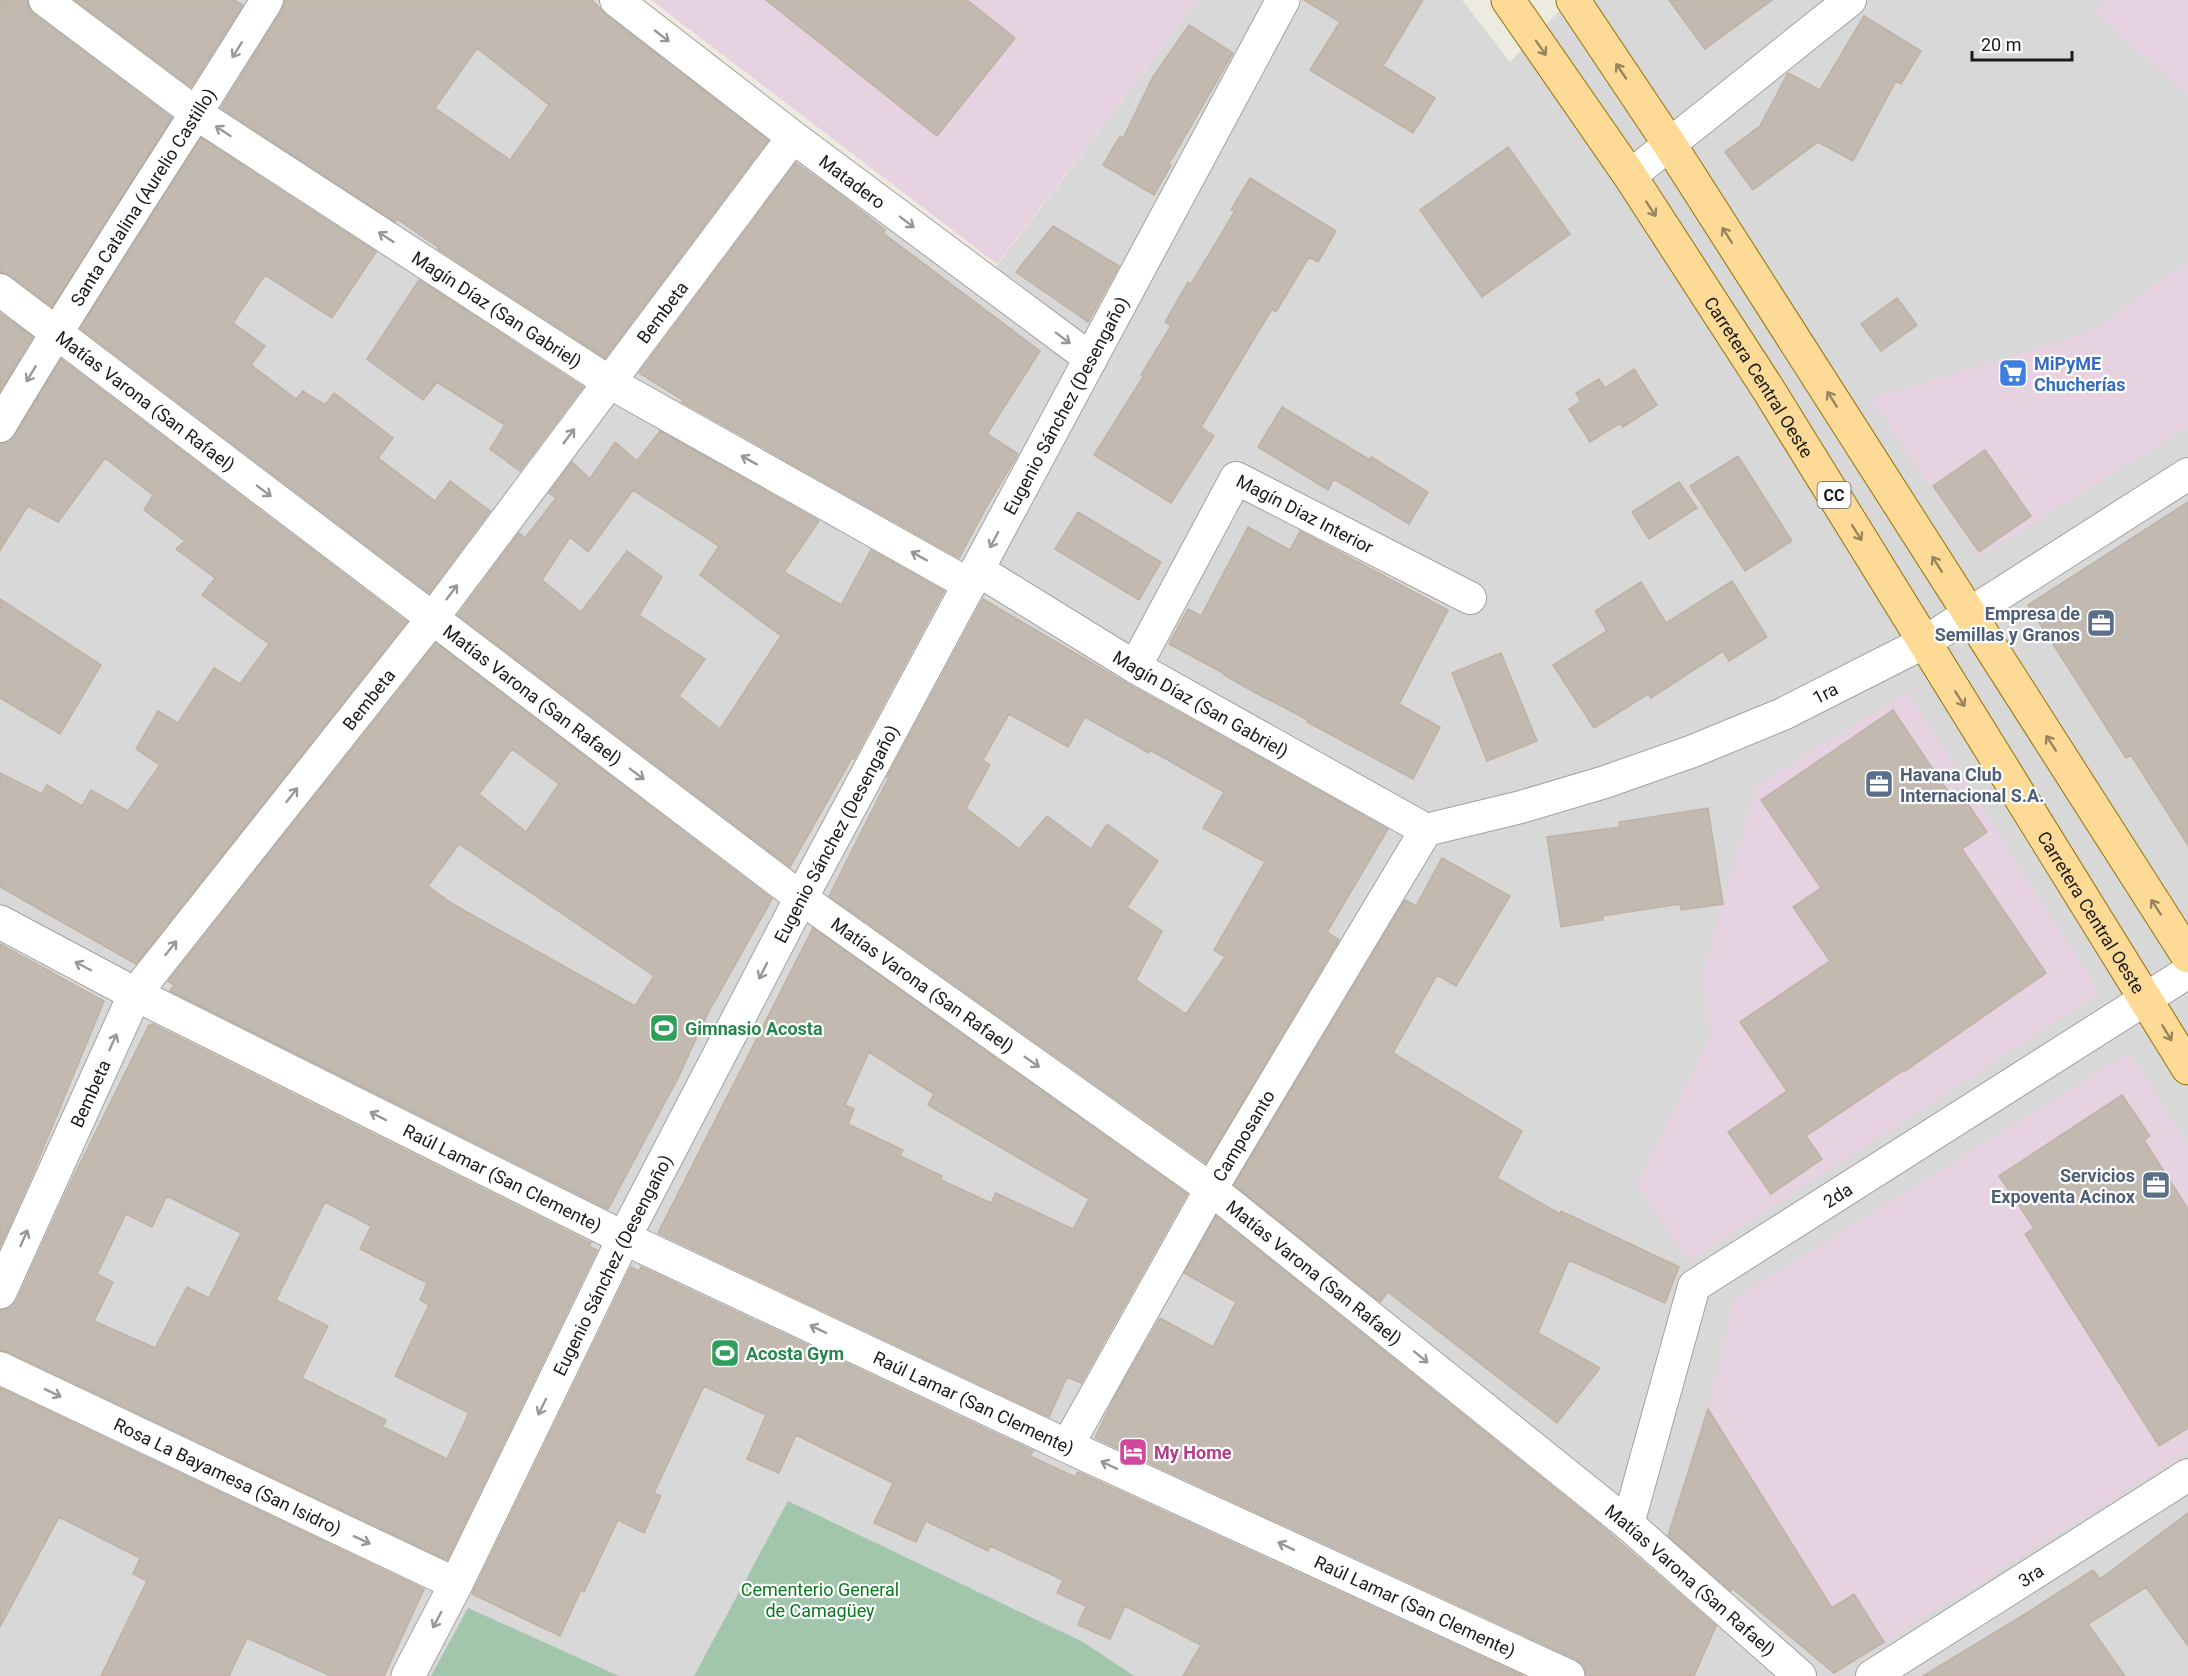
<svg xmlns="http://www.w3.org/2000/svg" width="2188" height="1676" font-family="Roboto,sans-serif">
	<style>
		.residential { fill: #d9d8d8 }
		.industrial { fill: #e7d2e1 }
		.cemetery { fill: #a1c6ab }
		.building { fill: #c2b9b0; stroke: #bfb2a3; stroke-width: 1.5; fill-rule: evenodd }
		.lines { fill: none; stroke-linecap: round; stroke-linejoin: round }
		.minor-casing { stroke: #a2a2a2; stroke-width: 34 }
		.tertiary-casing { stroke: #a2a2a2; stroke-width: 35 }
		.primary-casing { stroke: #937100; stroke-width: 35 }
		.minor { stroke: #fff; stroke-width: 32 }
		.tertiary { stroke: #fff; stroke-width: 33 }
		.primary { stroke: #fddb96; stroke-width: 33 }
		.oneway { stroke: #989898 }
		.oneway2 { stroke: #97855f }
		.labels { text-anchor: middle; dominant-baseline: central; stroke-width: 4.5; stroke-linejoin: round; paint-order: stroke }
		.shield { fill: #fff; stroke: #5f5f5f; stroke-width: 1.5 }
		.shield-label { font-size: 16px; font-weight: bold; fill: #1b1b1b }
		.street-label { font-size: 18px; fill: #1b1b1b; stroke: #fff }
		.shop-label { font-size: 18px; font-weight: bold; fill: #366cbe; stroke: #fff; text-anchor: start }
		.service-label { font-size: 18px; font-weight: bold; fill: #4e5e75; stroke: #fff; text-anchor: end }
		.leisure-label { font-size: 18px; font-weight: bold; fill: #27864d; stroke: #fff; text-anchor: start }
		.hotel-label { font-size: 18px; font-weight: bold; fill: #b23c85; stroke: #fff; text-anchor: start }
		.park-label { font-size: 18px; fill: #09791e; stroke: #fff }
	</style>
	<rect width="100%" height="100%" fill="#edeae0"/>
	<path class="residential" d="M0,0H623L983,284L1198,0H1462L1510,62L1570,0H2188V1676H0Z"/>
	<path class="industrial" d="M651,0H1198L997,264Z
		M2107,0H2188V95L2095,12Z
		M2188,260V427L1979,557L1871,399L2093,331Z
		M1908,692L2100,993L1689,1261L1637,1185L1710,1038L1703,975L1756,786Z
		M2130,1052L2188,1145V1452L1884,1642L1855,1595L1832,1608L1708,1409L1734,1299Z"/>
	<path class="cemetery" d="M788,1501L1083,1642L1134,1676H694Z
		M468,1608L619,1676H431Z"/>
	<path class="building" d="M0,0H27L29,8L34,14L172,118L52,307L11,276L0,272Z
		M75,0H234L243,5L191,87Z
		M285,0H592L605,14L768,140L605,358L438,249L439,248L397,219L395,222L221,108L282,10ZM477,48L549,105L510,160L435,108Z
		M766,0H967L1015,38L937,136Z
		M1304,0H1423L1383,66L1435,98L1413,133L1310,70L1340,22Z
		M1669,0H1772L1705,49Z
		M1864,16L1921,51L1901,84L1896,81L1853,161L1818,142L1753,190L1725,152L1760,126L1788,73L1820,90Z
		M1189,25L1233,53L1169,164L1171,165L1154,195L1103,165L1120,136L1123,138L1153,77Z
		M201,138L376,252L332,318L265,275L233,323L265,346L251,365L296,399L303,391L325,405L334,393L393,438L378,458L435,501L450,481L490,511L429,593L80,328Z
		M1508,147L1570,234L1482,297L1420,210Z
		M796,163L833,189L885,230L883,233L1040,351L987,434L1018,454L987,506L959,558L682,402L683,400L639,373Z
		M1250,178L1336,231L1318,262L1309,257L1276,312L1272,309L1201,427L1214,436L1171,503L1094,455L1143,377L1141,375L1171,326L1165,322L1188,282L1191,284L1235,211L1231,210Z
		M1053,226L1119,266L1088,322L1016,272Z
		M419,280L583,387L520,471L490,449L505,425L437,382L423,400L367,359Z
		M1897,298L1917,325L1881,351L1861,324Z
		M0,313L33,337L0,391Z
		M61,359L407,622L136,964L0,887V773L42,794L47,785L82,806L91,790L128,811L160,765L136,749L158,711L178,723L214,668L240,684L269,644L202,595L215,578L176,549L185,541L144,510L153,495L105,458L58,522L28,506L0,550V444L9,441L15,435Z
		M1634,369L1657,405L1623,427L1620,423L1590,442L1569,409L1581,401L1576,393L1599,379L1605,388Z
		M1282,407L1370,460L1371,457L1428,492L1409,524L1334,479L1328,490L1258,447Z
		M660,431L819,521L784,572L841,605L871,550L944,591L854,759L852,758L790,867L458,615L519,533L525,538L556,498L549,493L572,462L590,479L615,442L637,461ZM633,490L719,546L700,575L781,636L720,729L679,696L705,659L639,615L662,577L627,551L581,612L542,580L570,537L588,552Z
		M1985,450L2031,516L1979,552L1933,486Z
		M1738,456L1792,541L1745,571L1690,486Z
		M1679,482L1697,508L1649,539L1632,512Z
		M2188,502V845L2131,755L2126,758L2028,605Z
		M1078,512L1161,562L1139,600L1055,549Z
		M1248,527L1290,550L1300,531L1448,610L1399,704L1440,727L1413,779L1307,722L1308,720L1256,693L1224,675L1225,674L1169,644L1188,609L1201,616Z
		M1732,581L1767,637L1729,661L1723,651L1651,698L1648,694L1594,728L1553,665L1607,631L1595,611L1641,582L1666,623Z
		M0,599L101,665L60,734L0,698Z
		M983,599L1126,683L1388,829L1327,932L1339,940L1206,1163L829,896L889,777H887ZM1009,714L1068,747L1085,717L1149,753L1150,750L1224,792L1203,828L1265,862L1214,950L1225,957L1186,1014L1136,980L1162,931L1127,907L1158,861L1107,824L1091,849L1047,816L1019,849L966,808L990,765L983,760Z
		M436,643L772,899L707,1015L677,1080L608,1209L170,991L174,985L168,981ZM512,749L559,784L526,832L479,794ZM459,844L654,976L635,1006L451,903L428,886Z
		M1501,653L1537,741L1487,761L1452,673Z
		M1893,710L1951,796L1959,791L1987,832L1962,849L2046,973L1905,1071L1904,1070L1806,1136L1822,1159L1771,1194L1728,1132L1787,1091L1740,1022L1830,961L1793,907L1821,888L1761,800Z
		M1708,808L1723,904L1681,910L1680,904L1602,916L1603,920L1561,927L1547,837L1620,827L1619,822Z
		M1442,858L1510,896L1456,986L1437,975L1393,1053L1522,1131L1497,1178L1560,1214L1561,1211L1679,1267L1665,1303L1569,1260L1538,1333L1600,1368L1557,1423L1388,1292L1380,1302L1234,1185L1405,900L1416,906Z
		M813,928L1187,1194L1081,1383L1067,1377L1049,1417L658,1233ZM869,1052L934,1094L928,1105L1089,1199L1073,1229L996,1193L991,1203L941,1180L942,1176L900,1156L903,1150L848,1124L854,1109L845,1105Z
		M0,944L104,1001L33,1173L0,1247Z
		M152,1024L591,1243L589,1246L597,1250L447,1560L8,1352L0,1350V1310L10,1308L17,1300L68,1188L149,1025L151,1026ZM167,1196L241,1233L209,1298L187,1287L155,1348L94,1321L113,1282L97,1274L126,1214L152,1227ZM325,1202L371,1226L360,1249L427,1283L420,1300L429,1305L395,1376L469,1413L447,1459L383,1427L386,1420L302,1378L328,1326L276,1300Z
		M2122,1095L2150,1136L2144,1140L2188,1209V1428L2159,1446L2025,1234L2034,1228L1999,1176Z
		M1216,1216L1599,1524L1716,1626L1694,1676H1586L1584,1666L1576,1659L1095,1438L1114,1398L1160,1318L1213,1347L1236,1302L1184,1273Z
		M631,1267L639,1271L641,1267L1033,1451L1030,1456L1075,1477L1078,1472L1523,1676H1183L1201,1645L1125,1606L1110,1639L1078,1625L1086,1606L1057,1593L1063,1580L990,1546L988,1551L926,1521L916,1542L874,1523L893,1483L865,1469L796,1435L779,1473L747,1459L766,1415L704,1386L654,1493L661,1496L644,1533L618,1520L584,1592L581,1590L560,1636L472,1594Z
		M0,1388L424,1589L384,1676H331L247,1638L229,1676H101L147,1581L133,1574L140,1558L59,1517L0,1627Z
		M1708,1409L1832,1608L1854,1594L1884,1642L1834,1673L1732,1588L1731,1591L1668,1536Z
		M2188,1513V1646L2146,1587L2088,1624L2125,1676H1923L2027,1613L2093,1570L2100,1579Z"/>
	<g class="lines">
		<g class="minor-casing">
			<g id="minor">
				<path id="s1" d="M45,0L197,114L609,382L970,585"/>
				<path id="s2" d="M616,0L793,137L1091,359"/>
				<path d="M1630,176L1850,0"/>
				<path id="s3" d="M0,290L801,898L1211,1189L1628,1524L1800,1676"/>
				<path id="s4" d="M0,426C85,282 179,143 267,0"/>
				<path id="s5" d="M978,570L1135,667L1426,830"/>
				<path id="s6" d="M1135,667L1236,478L1470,598"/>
				<path id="s7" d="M1426,830L1521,807L1605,782L1693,751L1783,714L1925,642L2188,474"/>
				<path id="s8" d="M135,994L432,619L793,137"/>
				<path id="s9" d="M0,1368L456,1584"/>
				<path id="s10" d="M1067,1446L1211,1189L1426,830"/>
				<path id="s11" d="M1628,1524L1694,1286L2188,972"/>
				<path id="s12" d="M1872,1676L2188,1475"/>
			</g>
		</g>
		<g class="tertiary-casing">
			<g id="tertiary">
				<path id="s13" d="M0,922L135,994L624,1238L1067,1446L1568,1676"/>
				<path id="s14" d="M0,1292L135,994"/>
				<path id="s15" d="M408,1676L456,1584L624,1238L801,898L1283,0"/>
			</g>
		</g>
		<g class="primary-casing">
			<g id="primary">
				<path id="s16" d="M1508,0L1630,176L1768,389L2188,1068"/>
				<path d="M1573,0L1670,145L2188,956"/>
			</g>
		</g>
		<use href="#minor" class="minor"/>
		<use href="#tertiary" class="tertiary"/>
		<use href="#primary" class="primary"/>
	</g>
	<defs><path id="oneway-shaft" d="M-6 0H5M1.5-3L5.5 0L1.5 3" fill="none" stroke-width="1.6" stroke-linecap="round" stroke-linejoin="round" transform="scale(1.5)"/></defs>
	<g class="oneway">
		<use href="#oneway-shaft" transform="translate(662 36) rotate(38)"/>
		<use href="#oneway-shaft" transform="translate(237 50) rotate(122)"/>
		<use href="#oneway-shaft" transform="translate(223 131) rotate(-147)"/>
		<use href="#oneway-shaft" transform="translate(907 222) rotate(37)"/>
		<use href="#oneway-shaft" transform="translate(386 237) rotate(-147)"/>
		<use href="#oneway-shaft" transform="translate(1063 338) rotate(37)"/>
		<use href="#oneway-shaft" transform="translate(31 374) rotate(121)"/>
		<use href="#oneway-shaft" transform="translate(569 436) rotate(-53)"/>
		<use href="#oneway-shaft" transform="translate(749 460) rotate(-151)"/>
		<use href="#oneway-shaft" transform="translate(264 491) rotate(37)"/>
		<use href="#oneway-shaft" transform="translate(994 540) rotate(118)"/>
		<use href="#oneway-shaft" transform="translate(919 556) rotate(-151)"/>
		<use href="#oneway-shaft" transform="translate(452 592) rotate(-53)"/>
		<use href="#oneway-shaft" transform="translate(637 774) rotate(37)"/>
		<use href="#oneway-shaft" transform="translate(292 795) rotate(-52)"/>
		<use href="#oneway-shaft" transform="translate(171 948) rotate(-52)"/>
		<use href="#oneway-shaft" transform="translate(83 966) rotate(-152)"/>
		<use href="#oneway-shaft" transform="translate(763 971) rotate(117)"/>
		<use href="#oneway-shaft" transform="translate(113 1042) rotate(-66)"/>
		<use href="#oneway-shaft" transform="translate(1032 1062) rotate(35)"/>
		<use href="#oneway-shaft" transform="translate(378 1116) rotate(-153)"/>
		<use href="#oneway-shaft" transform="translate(24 1238) rotate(-66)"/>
		<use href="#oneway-shaft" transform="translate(818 1329) rotate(-155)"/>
		<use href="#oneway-shaft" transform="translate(1421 1357) rotate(39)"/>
		<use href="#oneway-shaft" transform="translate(53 1393) rotate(25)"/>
		<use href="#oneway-shaft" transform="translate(542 1407) rotate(116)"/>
		<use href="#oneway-shaft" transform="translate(1109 1465) rotate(-155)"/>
		<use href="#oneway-shaft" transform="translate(362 1540) rotate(25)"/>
		<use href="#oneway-shaft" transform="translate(1286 1546) rotate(-155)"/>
		<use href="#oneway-shaft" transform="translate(437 1620) rotate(118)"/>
	</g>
	<g class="oneway2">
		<use href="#oneway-shaft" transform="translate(1541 48) rotate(55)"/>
		<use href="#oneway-shaft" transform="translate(1621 71) rotate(-124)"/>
		<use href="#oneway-shaft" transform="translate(1651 209) rotate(57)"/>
		<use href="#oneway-shaft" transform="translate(1727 235) rotate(-122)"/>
		<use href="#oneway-shaft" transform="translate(1832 399) rotate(-122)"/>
		<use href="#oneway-shaft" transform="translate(1857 533) rotate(58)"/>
		<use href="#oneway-shaft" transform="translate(1937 564) rotate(-122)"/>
		<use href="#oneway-shaft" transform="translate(1960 699) rotate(58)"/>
		<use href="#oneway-shaft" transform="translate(2051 743) rotate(-123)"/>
		<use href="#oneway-shaft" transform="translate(2156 907) rotate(-123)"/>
		<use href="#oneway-shaft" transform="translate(2167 1033) rotate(59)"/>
	</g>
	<defs>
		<g id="supermarket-square" transform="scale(1.5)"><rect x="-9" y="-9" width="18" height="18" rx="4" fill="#3f7fe0" stroke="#fff"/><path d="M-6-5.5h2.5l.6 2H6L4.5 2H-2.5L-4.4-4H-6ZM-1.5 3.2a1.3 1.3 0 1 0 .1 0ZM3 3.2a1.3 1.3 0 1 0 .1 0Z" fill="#fff"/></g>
		<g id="office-square" transform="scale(1.5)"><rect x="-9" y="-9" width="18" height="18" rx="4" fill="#5c6f8a" stroke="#fff"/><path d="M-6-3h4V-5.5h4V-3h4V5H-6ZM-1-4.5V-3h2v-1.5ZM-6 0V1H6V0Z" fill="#fff"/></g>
		<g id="stadium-square" transform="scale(1.5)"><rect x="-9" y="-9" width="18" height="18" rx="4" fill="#2e9e5b" stroke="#fff"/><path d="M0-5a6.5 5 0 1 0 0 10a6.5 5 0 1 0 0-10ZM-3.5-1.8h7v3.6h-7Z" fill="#fff"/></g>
		<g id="hotel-square" transform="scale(1.5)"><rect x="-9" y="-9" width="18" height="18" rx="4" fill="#d1479c" stroke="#fff"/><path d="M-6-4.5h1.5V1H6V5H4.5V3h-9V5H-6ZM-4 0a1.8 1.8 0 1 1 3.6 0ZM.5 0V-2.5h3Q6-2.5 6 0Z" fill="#fff"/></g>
	</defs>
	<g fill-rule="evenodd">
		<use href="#supermarket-square" x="2013" y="373"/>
		<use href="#office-square" x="2101" y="623"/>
		<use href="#office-square" x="1879" y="784"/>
		<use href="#stadium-square" x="664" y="1028"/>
		<use href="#office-square" x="2156" y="1185"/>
		<use href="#stadium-square" x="725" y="1353"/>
		<use href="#hotel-square" x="1133" y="1452"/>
	</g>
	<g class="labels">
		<rect class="shield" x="1817.5" y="482" width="33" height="26" rx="4.5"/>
		<g class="shield-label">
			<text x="1834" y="495">CC</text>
		</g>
		<g class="street-label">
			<text stroke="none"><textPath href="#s2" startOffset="298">Matadero</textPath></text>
			<text stroke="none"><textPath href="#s4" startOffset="270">Santa Catalina (Aurelio Castillo)</textPath></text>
			<text stroke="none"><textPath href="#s1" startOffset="548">Magín Díaz (San Gabriel)</textPath></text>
			<text stroke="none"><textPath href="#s8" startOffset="862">Bembeta</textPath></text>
			<text stroke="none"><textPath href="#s16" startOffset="453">Carretera Central Oeste</textPath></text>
			<text stroke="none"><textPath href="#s3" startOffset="183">Matías Varona (San Rafael)</textPath></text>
			<text stroke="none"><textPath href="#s15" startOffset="1431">Eugenio Sánchez (Desengaño)</textPath></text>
			<text stroke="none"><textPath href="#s6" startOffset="292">Magín Diaz Interior</textPath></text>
			<text stroke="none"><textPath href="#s7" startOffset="423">1ra</textPath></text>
			<text stroke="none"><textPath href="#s3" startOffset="669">Matías Varona (San Rafael)</textPath></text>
			<text stroke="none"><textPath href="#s8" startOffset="376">Bembeta</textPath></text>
			<text stroke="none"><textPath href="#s5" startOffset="260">Magín Díaz (San Gabriel)</textPath></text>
			<text stroke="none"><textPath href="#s15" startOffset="945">Eugenio Sánchez (Desengaño)</textPath></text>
			<text stroke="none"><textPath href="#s16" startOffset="1083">Carretera Central Oeste</textPath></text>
			<text stroke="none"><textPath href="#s3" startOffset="1155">Matías Varona (San Rafael)</textPath></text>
			<text stroke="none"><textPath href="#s14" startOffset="218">Bembeta</textPath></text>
			<text stroke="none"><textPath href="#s10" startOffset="357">Camposanto</textPath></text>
			<text stroke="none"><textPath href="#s13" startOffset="564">Raúl Lamar (San Clemente)</textPath></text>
			<text stroke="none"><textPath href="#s11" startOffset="417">2da</textPath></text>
			<text stroke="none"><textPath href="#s15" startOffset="459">Eugenio Sánchez (Desengaño)</textPath></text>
			<text stroke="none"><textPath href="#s3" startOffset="1641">Matías Varona (San Rafael)</textPath></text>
			<text stroke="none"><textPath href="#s13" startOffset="1086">Raúl Lamar (San Clemente)</textPath></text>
			<text stroke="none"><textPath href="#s9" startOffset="252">Rosa La Bayamesa (San Isidro)</textPath></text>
			<text stroke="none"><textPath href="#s12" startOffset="188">3ra</textPath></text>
			<text stroke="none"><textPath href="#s3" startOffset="2127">Matías Varona (San Rafael)</textPath></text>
			<text stroke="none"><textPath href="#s13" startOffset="1572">Raúl Lamar (San Clemente)</textPath></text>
		</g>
		<g class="shop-label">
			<text x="2034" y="363">MiPyME<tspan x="2034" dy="21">Chucherías</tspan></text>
		</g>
		<g class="service-label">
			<text x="2080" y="613">Empresa de<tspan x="2080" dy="21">Semillas y Granos</tspan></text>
			<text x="1900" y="774" text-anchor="start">Havana Club<tspan x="1900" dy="21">Internacional S.A.</tspan></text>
			<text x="2135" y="1175">Servicios<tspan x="2135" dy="21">Expoventa Acinox</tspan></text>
		</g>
		<g class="leisure-label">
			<text x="685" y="1028">Gimnasio Acosta</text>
			<text x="746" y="1353">Acosta Gym</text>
		</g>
		<g class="hotel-label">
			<text x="1154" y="1452">My Home</text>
		</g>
		<g class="park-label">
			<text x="820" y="1589">Cementerio General<tspan x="820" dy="21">de Camagüey</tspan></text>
		</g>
	</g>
	<path d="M1972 51v9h100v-9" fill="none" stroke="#1b1b1b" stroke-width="3"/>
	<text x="1981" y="51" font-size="18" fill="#1b1b1b" stroke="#ffffff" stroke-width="4.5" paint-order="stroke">20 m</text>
</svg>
